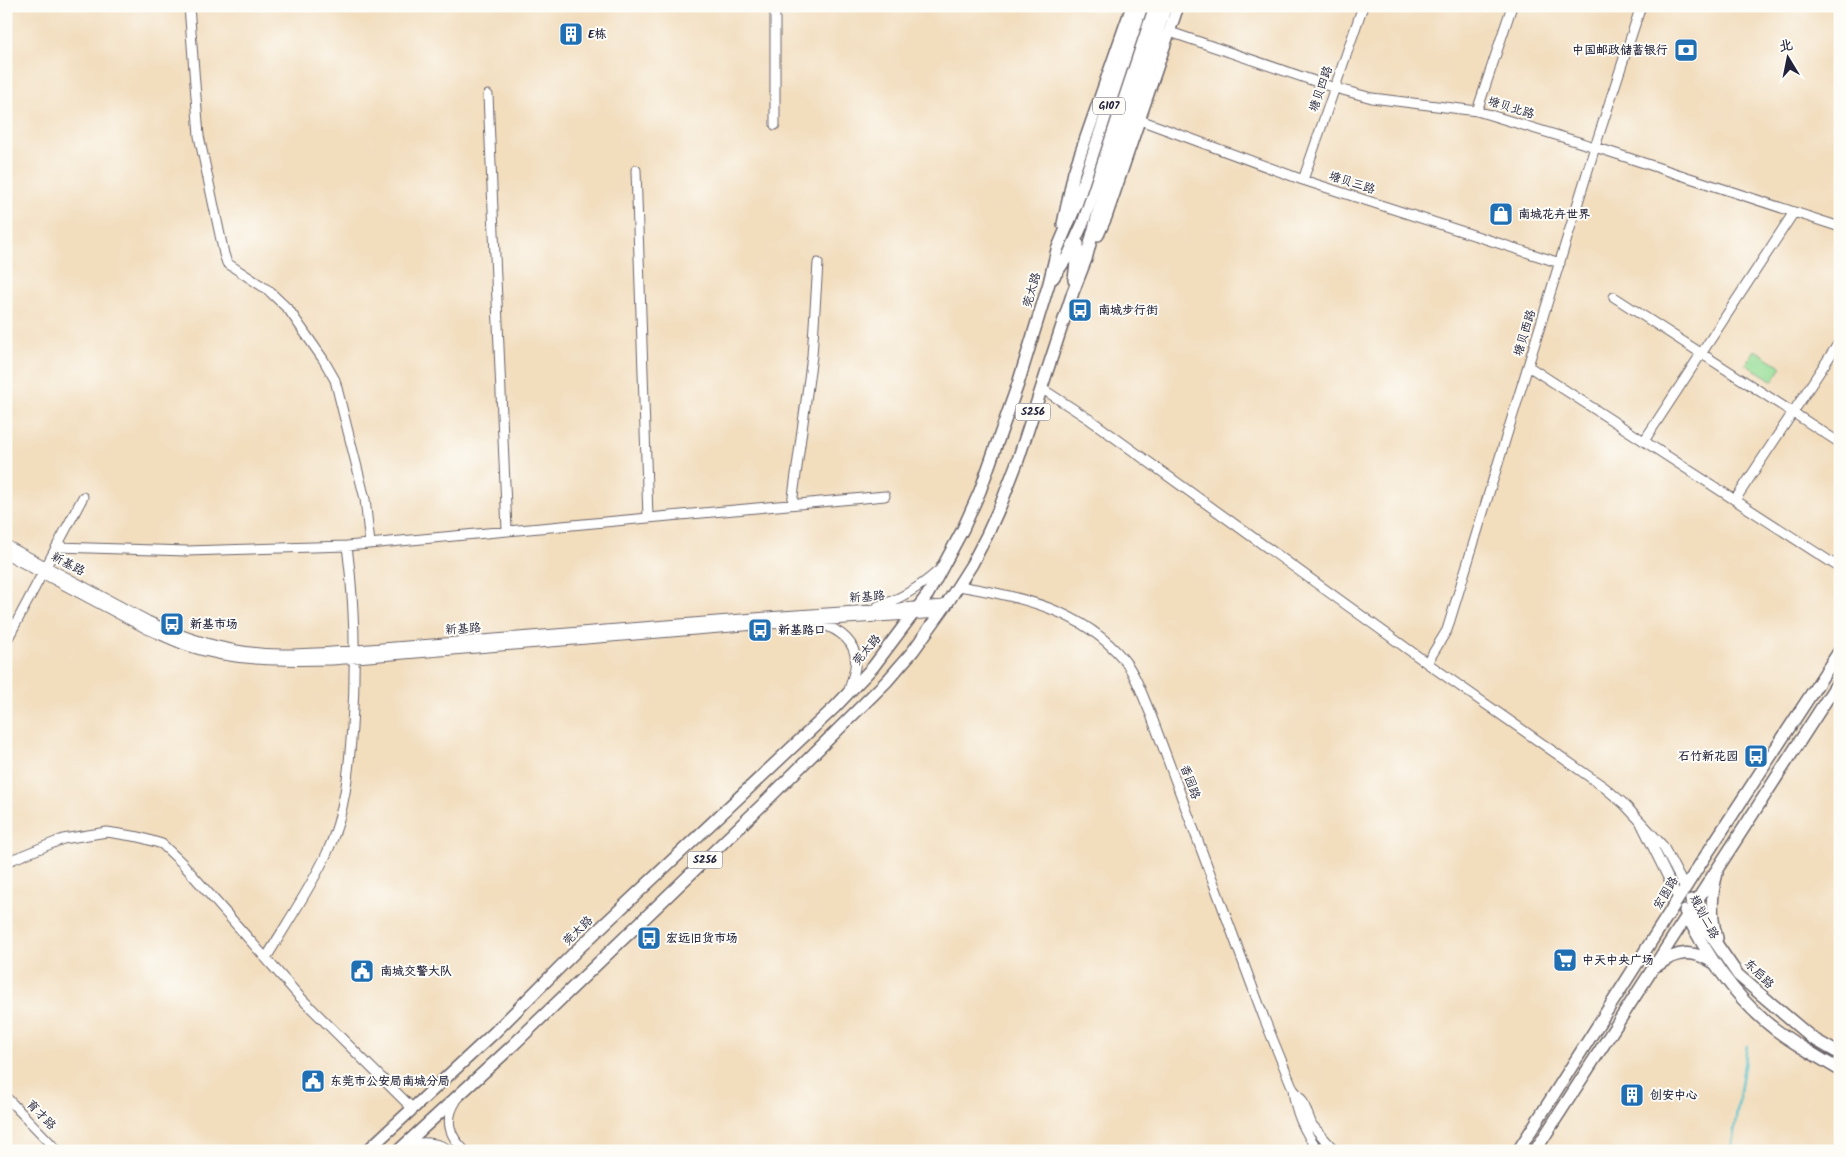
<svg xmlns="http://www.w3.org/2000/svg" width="1846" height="1157" font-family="Kalam,'LXGW WenKai TC',sans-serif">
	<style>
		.green { fill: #98de98; stroke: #5d806a }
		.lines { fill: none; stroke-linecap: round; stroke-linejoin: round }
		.stream { stroke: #53c0cb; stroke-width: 2.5 }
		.minor-casing { stroke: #6b6368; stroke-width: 11 }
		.major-casing { stroke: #6b6368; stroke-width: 14 }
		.minor { stroke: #fff; stroke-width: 9 }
		.major { stroke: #fff; stroke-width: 11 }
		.labels { text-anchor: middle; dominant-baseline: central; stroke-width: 4; stroke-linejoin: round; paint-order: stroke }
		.shield { fill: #fdfcf7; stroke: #646373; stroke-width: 1 }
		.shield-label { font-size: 11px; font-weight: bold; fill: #22223b }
		.poi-label { font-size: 12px; font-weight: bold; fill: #22223b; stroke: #fdfcf7; text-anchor: start }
		.street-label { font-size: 12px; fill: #22223b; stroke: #fdfcf7 }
	</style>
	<rect width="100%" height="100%" fill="#fdfcf7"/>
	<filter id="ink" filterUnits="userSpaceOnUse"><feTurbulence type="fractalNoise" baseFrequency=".02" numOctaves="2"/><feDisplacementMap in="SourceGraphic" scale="10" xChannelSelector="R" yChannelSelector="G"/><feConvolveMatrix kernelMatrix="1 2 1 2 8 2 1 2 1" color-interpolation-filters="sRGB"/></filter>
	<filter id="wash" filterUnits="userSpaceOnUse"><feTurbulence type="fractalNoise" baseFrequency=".0096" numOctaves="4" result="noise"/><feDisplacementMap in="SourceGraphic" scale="20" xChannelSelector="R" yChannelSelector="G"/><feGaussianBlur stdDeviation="1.12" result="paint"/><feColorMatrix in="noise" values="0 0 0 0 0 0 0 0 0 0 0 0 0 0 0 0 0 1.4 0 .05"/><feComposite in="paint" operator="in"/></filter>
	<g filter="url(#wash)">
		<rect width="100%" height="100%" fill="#f2ddbd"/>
		<path class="green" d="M1755,350L1782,367L1773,381L1746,364Z"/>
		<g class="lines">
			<path class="stream" d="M1731,1151L1747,1046"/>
		</g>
	</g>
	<g filter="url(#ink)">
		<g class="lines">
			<g class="minor-casing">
				<path id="minor" d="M189,6L199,136L224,254L227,263L268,290L289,310L323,359L335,380L365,499L370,544
					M1170,32L1335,88L1372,98L1477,111L1595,147L1840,227
					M488,95L507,530
					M1477,111L1512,6
					M1140,120L1303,180L1560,263
					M775,125V6
					M636,170L648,517
					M1303,180L1363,6
					M1614,297L1840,443
					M1528,366L1840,568
					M1041,388L1089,419L1427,663L1604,787L1623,803L1640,821
					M1644,441L1794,212
					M1735,500L1840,341
					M792,504L812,356L818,263
					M6,545L148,621C191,641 237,655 286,654C301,654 316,653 332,652L767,617L946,605
					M57,547L187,551L347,546L885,496
					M6,554L145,628C159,634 173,641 187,646C234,662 284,661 332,660L768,624L940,613
					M959,586C1019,596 1083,610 1124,660C1136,675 1143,697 1151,715L1264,1018L1293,1089L1302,1100L1312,1125L1335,1151
					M878,606C901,599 920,587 938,571
					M819,623C840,630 859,643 855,667C854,676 850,685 848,694
					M6,642L83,497
					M1427,663L1447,630L1595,147L1641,6
					M6,862L63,839L107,832L139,837L162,844L182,863L299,996L412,1108
					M1678,898L1640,821L1663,846L1685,888
					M266,958C287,923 310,889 327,853C345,814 349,770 352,727C356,667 355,606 347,546
					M1293,1089C1295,1112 1305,1133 1319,1151
					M6,1097L58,1151
					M456,1101C444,1120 449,1136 465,1151
					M405,1146C419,1141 438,1141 450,1151"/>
			</g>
			<g class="major-casing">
				<path id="major" d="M1063,224L1074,172L1132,6
					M1098,235L1106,217L1178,6
					M1053,278L1068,256L1083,223L1155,6
					M1074,280L1078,244
					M1691,900L1705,927L1738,975L1812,1038L1840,1054
					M1685,911C1705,952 1731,992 1766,1022C1788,1041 1815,1055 1840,1070
					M1717,938C1710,916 1711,895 1717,873
					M1658,965C1677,951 1693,949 1714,963
					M367,1151L495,1032L578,949L835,707L873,667L928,594L963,529L980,491L1018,384L1049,283L1057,250L1076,205L1142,6
					M398,1151L509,1049L762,805L887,681L913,651L946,605L972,564L987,535L1001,504L1018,460L1073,292L1086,259L1099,210L1166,6
					M1518,1151L1699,866L1840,650
					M1535,1151L1840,679"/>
			</g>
			<use href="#minor" class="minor"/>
			<use href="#major" class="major"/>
		</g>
	</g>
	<defs>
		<g id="building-square" transform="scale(1.25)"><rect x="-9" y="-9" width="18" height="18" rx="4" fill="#1f6fb2" stroke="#fdfcf7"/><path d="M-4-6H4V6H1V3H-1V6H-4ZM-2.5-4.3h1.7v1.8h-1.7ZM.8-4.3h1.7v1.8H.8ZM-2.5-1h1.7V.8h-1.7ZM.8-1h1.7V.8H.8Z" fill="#fff"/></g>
		<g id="bank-square" transform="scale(1.25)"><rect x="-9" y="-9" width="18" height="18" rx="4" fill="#1f6fb2" stroke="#fdfcf7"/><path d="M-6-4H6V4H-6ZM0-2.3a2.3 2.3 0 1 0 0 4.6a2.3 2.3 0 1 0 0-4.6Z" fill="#fff"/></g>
		<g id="shop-square" transform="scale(1.25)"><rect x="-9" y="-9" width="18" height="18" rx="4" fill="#1f6fb2" stroke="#fdfcf7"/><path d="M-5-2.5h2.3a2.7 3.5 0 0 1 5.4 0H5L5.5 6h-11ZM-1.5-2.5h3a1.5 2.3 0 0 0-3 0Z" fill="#fff"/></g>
		<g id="bus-square" transform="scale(1.25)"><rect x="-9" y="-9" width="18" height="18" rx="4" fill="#1f6fb2" stroke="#fdfcf7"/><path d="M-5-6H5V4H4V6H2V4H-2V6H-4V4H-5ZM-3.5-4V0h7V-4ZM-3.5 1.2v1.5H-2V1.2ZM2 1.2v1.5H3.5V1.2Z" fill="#fff"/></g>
		<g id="supermarket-square" transform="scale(1.25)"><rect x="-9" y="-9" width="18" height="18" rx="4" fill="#1f6fb2" stroke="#fdfcf7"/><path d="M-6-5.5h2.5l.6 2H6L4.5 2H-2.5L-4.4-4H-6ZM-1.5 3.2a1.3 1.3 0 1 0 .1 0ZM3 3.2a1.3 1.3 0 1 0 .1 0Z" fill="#fff"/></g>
		<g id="civic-square" transform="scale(1.25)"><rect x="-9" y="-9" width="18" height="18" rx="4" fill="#1f6fb2" stroke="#fdfcf7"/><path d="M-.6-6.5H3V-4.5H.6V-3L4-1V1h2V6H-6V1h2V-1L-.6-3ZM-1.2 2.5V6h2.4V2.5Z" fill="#fff"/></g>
	</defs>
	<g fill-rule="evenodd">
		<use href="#building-square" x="571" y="34"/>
		<use href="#bank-square" x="1686" y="50"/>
		<use href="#shop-square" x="1501" y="214"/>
		<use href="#bus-square" x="1080" y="310"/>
		<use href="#bus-square" x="172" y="624"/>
		<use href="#bus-square" x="760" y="630"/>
		<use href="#bus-square" x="1756" y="756"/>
		<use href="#bus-square" x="649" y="938"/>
		<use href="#supermarket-square" x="1565" y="960"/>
		<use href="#civic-square" x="362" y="971"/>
		<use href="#civic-square" x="313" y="1081"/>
		<use href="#building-square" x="1632" y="1095"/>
	</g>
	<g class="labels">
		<g class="shield">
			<rect x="1093" y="97.5" width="32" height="17" rx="4"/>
			<rect x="1015.5" y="403.5" width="35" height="17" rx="4"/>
			<rect x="687.5" y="851.5" width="35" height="17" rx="4"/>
		</g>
		<g class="shield-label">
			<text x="1109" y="106">G107</text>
			<text x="1033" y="412">S256</text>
			<text x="705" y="860">S256</text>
		</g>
		<g class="poi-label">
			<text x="588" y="34">E栋</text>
			<text x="1668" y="50" text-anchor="end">中国邮政储蓄银行</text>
			<text x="1518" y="214">南城花卉世界</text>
			<text x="1098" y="310">南城步行街</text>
			<text x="190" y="624">新基市场</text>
			<text x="778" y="630">新基路口</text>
			<text x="1738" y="756" text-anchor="end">石竹新花园</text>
			<text x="666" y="938">宏远旧货市场</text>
			<text x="1582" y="960">中天中央广场</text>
			<text x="380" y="971">南城交警大队</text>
			<text x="330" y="1081">东莞市公安局南城分局</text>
			<text x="1650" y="1095">创安中心</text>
		</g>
		<g class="street-label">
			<text transform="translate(1321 89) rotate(-71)">塘贝四路</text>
			<text transform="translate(1511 108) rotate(17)">塘贝北路</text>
			<text transform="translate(1352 183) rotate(18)">塘贝三路</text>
			<text transform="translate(1032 290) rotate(-74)">莞太路</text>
			<text transform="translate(1525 333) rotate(-73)">塘贝西路</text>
			<text transform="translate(68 564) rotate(28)">新基路</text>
			<text transform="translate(867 597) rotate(-4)">新基路</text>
			<text transform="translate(463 629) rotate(-4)">新基路</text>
			<text transform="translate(867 650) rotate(-50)">莞太路</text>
			<text transform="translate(1190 782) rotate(70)">香园路</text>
			<text transform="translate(1666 893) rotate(-59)">宏图路</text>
			<text transform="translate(1704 917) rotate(62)">规划二路</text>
			<text transform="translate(578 931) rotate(-44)">莞太路</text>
			<text transform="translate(1759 974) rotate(45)">东启路</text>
			<text transform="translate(41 1115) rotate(46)">育才路</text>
		</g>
	</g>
	<rect width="1846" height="1157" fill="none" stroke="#fdfcf7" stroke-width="25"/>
	<g transform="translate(1788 58) rotate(350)" stroke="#fdfcf7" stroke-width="4" paint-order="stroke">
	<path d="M0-4L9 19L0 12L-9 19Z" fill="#22223b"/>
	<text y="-8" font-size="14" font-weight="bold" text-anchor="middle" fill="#22223b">北</text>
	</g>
</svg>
